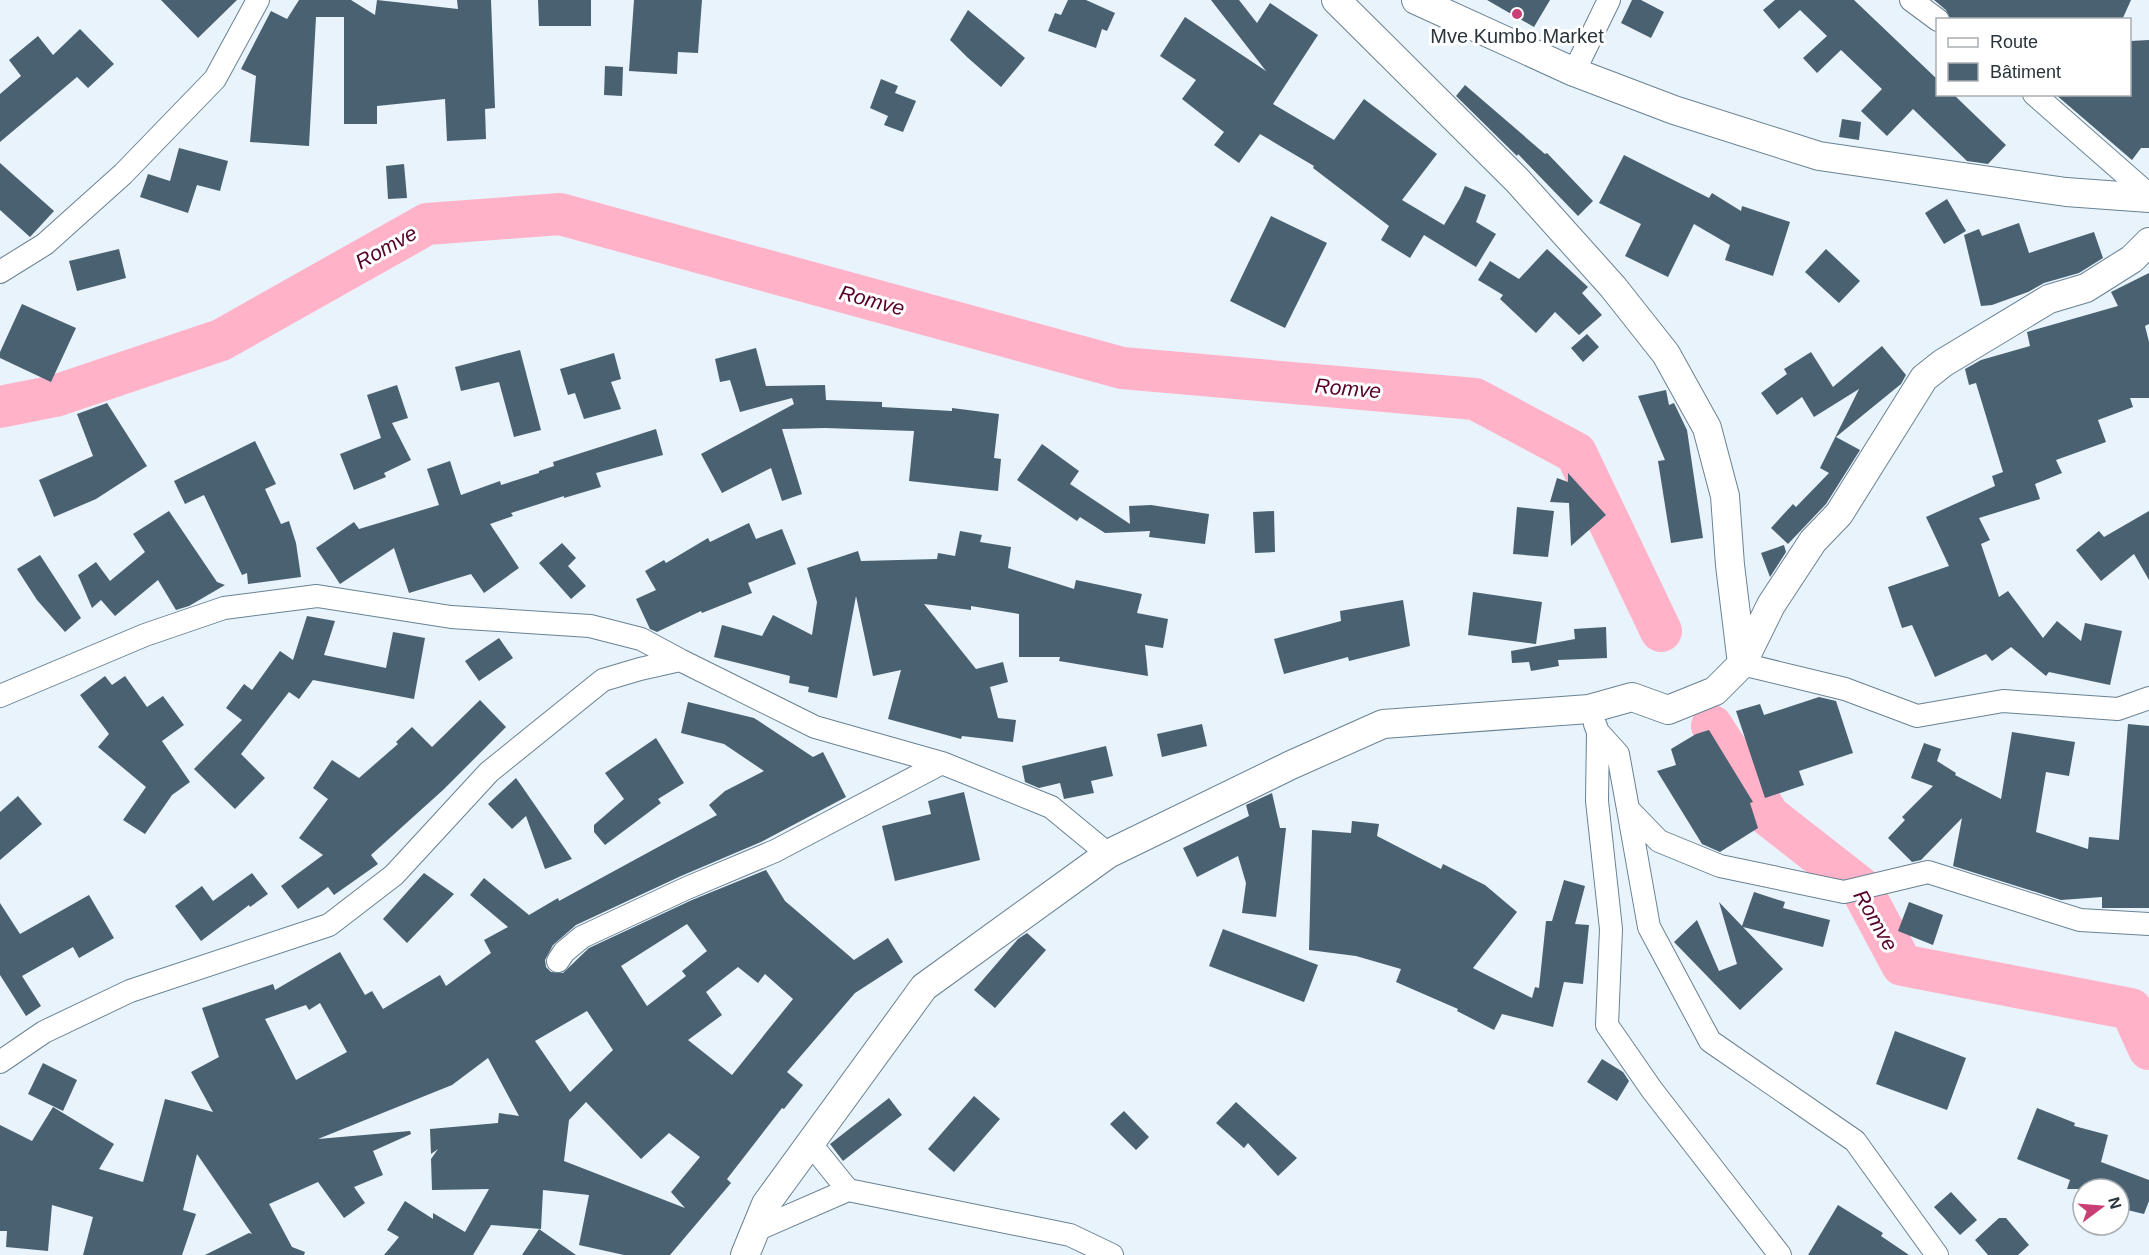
<svg xmlns="http://www.w3.org/2000/svg" width="2149" height="1255" font-family="Arial,sans-serif">
	<style>
		.lines { fill: none; stroke-linecap: round; stroke-linejoin: round }
		.river { stroke: #ffb2c8; stroke-width: 42 }
		.building { fill: #496171; fill-rule: evenodd }
		.minor-casing { stroke: #698293; stroke-width: 24 }
		.major-casing { stroke: #698293; stroke-width: 30 }
		.minor { stroke: #fff; stroke-width: 22 }
		.major { stroke: #fff; stroke-width: 28 }
		.poi-dot { fill: #c93e74; stroke: #fff; stroke-width: 2 }
		.labels { text-anchor: middle; dominant-baseline: central; stroke-width: 6; stroke-linejoin: round; paint-order: stroke }
		.poi-label { font-size: 20px; fill: #29343b; stroke: #fff }
		.water-label { font-size: 21px; font-style: italic; fill: #56022a; stroke: #fff }
	</style>
	<rect width="100%" height="100%" fill="#e8f3fb"/>
	<g class="lines">
		<path class="river" d="M0,407L55,396L221,340L427,224L560,214L1122,368L1475,399L1576,453L1661,631
			M1712,726L1769,816L1861,888L1902,965L2131,1009L2149,1049"/>
	</g>
	<path class="building" d="M161,0H237L198,38Z
		M299,0H351L375,15L377,0L458,9L457,0H491L495,108L485,109L486,139L447,141L445,99L377,106V124H344V17H316L309,146L250,142L256,76L241,69L271,11L287,19Z
		M538,0H591V26H539Z
		M634,0H702L698,53L678,52L677,74L629,71Z
		M1068,0H1086L1115,13L1107,31L1102,29L1096,48L1048,31L1055,13L1061,15Z
		M1211,0H1239L1257,23L1270,3L1318,35L1273,104L1334,140L1364,99L1437,154L1402,200L1444,225L1460,198L1465,186L1486,195L1476,222L1496,234L1476,267L1424,235L1410,258L1381,240L1389,226L1313,168L1314,166L1260,134L1239,163L1214,145L1224,132L1182,99L1196,80L1160,56L1185,17L1266,71Z
		M1487,0H1550L1534,27Z
		M1632,0H1641L1664,12L1651,38L1621,23Z
		M1775,0H1854L1938,80V94H1953L2006,145L1988,164L1967,161L1913,109L1887,136L1861,111L1882,89L1841,50L1817,73L1803,58L1827,36L1800,10L1779,29L1763,10Z
		M1934,0H2131L2122,20H1951L1946,10Z
		M968,10L1025,58L1001,87L967,57L950,40Z
		M80,29L114,64L88,88L77,77L0,142V94L21,76L9,60L38,36L53,55Z
		M2149,40V148H2141L2132,160L2055,94H2130V41Z
		M605,66L623,67L622,96L604,95Z
		M881,79L898,86L895,93L916,101L903,132L884,125L888,116L870,108Z
		M1465,85L1545,154L1547,153L1593,201L1578,216L1518,154L1517,156L1456,96Z
		M1842,119L1861,122L1859,140L1839,137Z
		M179,148L228,161L220,191L197,185L188,213L140,197L148,174L170,181Z
		M1624,155L1709,198L1712,193L1741,211L1742,206L1790,222L1773,276L1725,260L1730,245L1694,224L1668,277L1625,256L1641,224L1599,203Z
		M0,163L54,211L30,237L0,210Z
		M404,164L407,198L388,199L386,166Z
		M1947,199L1966,231L1944,244L1925,213Z
		M1271,216L1327,243L1285,328L1230,301Z
		M2019,223L2029,253L2094,232L2103,258L2079,273L2044,283L2028,292L1992,305L1981,306L1964,235L1979,229L1982,236Z
		M119,249L126,278L77,291L69,261Z
		M1547,249L1588,287L1582,293L1602,315L1579,335L1555,312L1536,333L1500,299L1503,295L1478,280L1490,261L1519,279Z
		M1826,249L1860,281L1839,303L1805,272Z
		M2149,273V324L2145,326L2149,342V398H2130L2133,407L2098,420L2106,442L2056,460L2062,473L2035,484L2040,499L1979,518L1990,540L1981,544L1999,597L2008,591L2043,638L2057,621L2081,641L2085,623L2122,631L2110,685L2049,672L2046,676L2011,647L1992,661L1986,654L1935,677L1912,625L1902,628L1888,587L1949,566L1926,517L1995,486L1992,476L2003,472L1976,383L1969,385L1965,369L1981,360L2030,346L2027,332L2118,306L2111,292Z
		M22,304L76,328L51,382L0,358V352Z
		M1587,334L1599,347L1583,362L1571,348Z
		M1882,346L1906,375L1901,384L1836,437L1860,450L1826,504L1788,544L1771,528L1793,504L1796,507L1829,473L1820,468L1859,389L1814,417L1802,397L1777,415L1761,393L1787,374L1784,369L1811,352L1833,387Z
		M756,348L766,386L825,385L826,400L882,402V407L952,411V408L999,414L994,458L1001,459L998,491L909,481L914,431L825,428L782,429L802,494L782,501L771,468L722,493L701,454L794,404L792,398L740,412L730,380L720,382L715,359Z
		M520,350L541,430L514,437L499,382L461,391L455,367Z
		M614,353L621,379L611,382L621,409L584,419L575,393L568,395L560,369Z
		M397,385L408,418L392,423L411,460L384,473L386,477L354,490L340,454L381,438L367,395Z
		M1666,390L1669,405L1674,403L1687,430L1703,538L1671,543L1658,461L1665,460L1638,396Z
		M107,403L147,466L96,499L54,517L39,480L93,456L77,414Z
		M656,429L663,455L596,473L601,487L564,498V496L511,513L513,516L490,524L519,568L484,593L471,574L409,593L394,548L340,584L316,548L354,522L359,529L439,505L427,469L450,461L461,495L500,481L501,485L539,473V471L554,466L553,462Z
		M255,441L276,484L265,489L281,524L289,521L296,543L301,577L248,584L247,573L242,575L204,495L185,504L174,481Z
		M1042,444L1079,471L1070,484L1130,524L1129,506L1151,505L1209,514L1205,544L1149,537L1150,531L1105,533L1080,517L1077,521L1017,480Z
		M1568,473L1606,515L1571,546L1569,503L1550,502L1557,478L1568,482Z
		M1517,507L1554,511L1548,557L1513,554Z
		M169,511L217,582L225,585L189,606L176,610L158,580L115,616L101,600L92,608L78,575L96,562L110,581L145,552L133,534Z
		M1274,511L1275,552L1255,553L1253,512Z
		M2149,511V580L2134,554L2101,581L2076,550L2099,531L2104,537Z
		M749,523L756,539L782,529L796,564L748,583L752,593L702,613L701,611L657,632L650,629L636,599L656,590L645,571L664,560L666,563L708,538L710,542Z
		M960,531L982,535L980,542L1011,547L1008,568L1074,589L1076,580L1142,594L1137,613L1168,619L1163,648L1145,645L1148,676L1059,661L1060,657H1019V614L971,606V610L924,604L976,669L1003,662L1008,682L990,687L998,718L1016,720L1013,742L962,736L961,739L888,719L901,670L873,676L856,596L837,698L808,692L809,687L789,683L790,676L714,657L722,625L762,636L773,615L812,635L817,602L807,568L858,551L861,561L937,559L938,553L955,556Z
		M562,543L576,558L568,566L586,586L571,599L539,563Z
		M1784,545L1786,552L1770,577L1761,553Z
		M40,555L81,618L65,632L37,600L17,569Z
		M1473,592L1542,602L1536,644L1468,635Z
		M1403,600L1410,646L1349,661L1348,657L1284,674L1274,639L1341,621L1340,611Z
		M307,616L335,621L324,655L386,668L393,632L425,638L414,699L313,680L299,699L289,692L241,754L265,778L235,809L194,769L242,720L226,708L244,684L252,690L280,651L293,660Z
		M1606,627L1607,658L1558,660L1559,666L1531,671L1529,662L1512,663L1511,651L1575,639L1574,629Z
		M499,638L513,658L479,681L465,661Z
		M105,676L112,685L125,676L147,707L163,696L184,725L162,741L190,782L172,795L145,834L123,820L146,787L98,747L109,734L80,695Z
		M1819,697L1836,701L1853,753L1799,771L1804,785L1765,798L1736,711L1760,704L1764,715Z
		M480,700L506,727L443,790L371,855L378,864L334,895L328,887L298,909L281,886L323,855L299,838L328,799L313,788L332,760L359,778L398,744L396,742L412,727L432,747Z
		M688,702L754,718L813,757L823,752L846,797L761,842L681,876L576,925L553,945L545,960L546,967L551,972L563,973L589,948L692,900L766,870L785,901L854,960L888,938L903,962L855,993L787,1072L803,1085L784,1109L782,1108L727,1179L731,1183L670,1255H624L579,1245L589,1195L543,1190L541,1229L491,1225L473,1255H384L399,1237L387,1230L405,1201L433,1219V1213L465,1232L489,1189L432,1190L431,1159L438,1149L431,1154L430,1129L498,1123L499,1113L519,1116L488,1058L452,1085L318,1139L410,1131L411,1134L373,1151L383,1175L354,1187L365,1203L344,1218L318,1182L269,1204L292,1247L305,1252L304,1255H205L249,1233L252,1234L197,1154L183,1210L196,1214L182,1255H83L93,1217L52,1205L48,1251L6,1247L7,1231H0V1125L32,1141L53,1107L114,1144L99,1169L143,1182L165,1099L213,1112L191,1072L219,1057L202,1008L273,984L275,990L340,952L365,995L372,991L383,1009L440,975L446,986L491,953L484,940L508,927L470,895L484,878L529,915L558,898L559,901L717,815L709,805L725,791L764,771L724,744L681,733ZM687,924L707,951L682,971L686,976L647,1006L621,966ZM738,967L758,983L765,974L793,999L732,1075L688,1040L722,1015L706,992ZM320,1003L347,1052L296,1080L265,1019L306,1005L309,1010ZM587,1011L613,1050L570,1092L535,1041ZM586,1102L641,1159L669,1133L700,1157L671,1192L685,1208L564,1161L569,1120Z
		M1202,724L1207,746L1162,757L1157,734Z
		M2128,724L2149,726V908H2102V897L2061,900L1953,866L1962,818L1921,860L1912,862L1888,838L1905,820L1902,817L1933,786L1911,778L1924,743L1941,749L1937,761L1956,773L1955,775L2001,799L2012,732L2075,742L2069,776L2046,772L2036,832L2088,849L2089,837L2119,840Z
		M1709,730L1753,802L1750,803L1758,828L1720,852L1702,844L1657,771L1676,765L1671,749L1696,734Z
		M656,738L684,783L658,799L661,803L605,845L594,832V825L624,799L605,773Z
		M1106,746L1113,776L1091,781L1094,793L1064,799L1060,783L1039,788L1025,782L1022,766Z
		M516,778L521,785L572,859L545,869L526,816L512,829L488,804Z
		M964,792L980,860L895,881L882,826L931,814L928,801Z
		M1272,793L1280,828H1286L1276,917L1242,913L1246,883L1238,856L1197,877L1183,848L1249,816L1246,805Z
		M18,796L42,824L0,860V812Z
		M1352,821L1379,824L1377,836L1441,869L1443,864L1485,885L1517,912L1473,968L1532,998L1535,987L1539,988L1546,921H1552L1564,880L1585,886L1575,924L1589,925L1583,984L1564,982L1553,1027L1502,1014L1494,1030L1457,1011L1458,1009L1396,982L1401,969L1356,956L1309,950L1312,830L1351,833Z
		M252,873L268,894L250,907L249,905L201,941L175,906L202,886L213,901Z
		M424,873L454,894L407,943L383,919Z
		M1754,892L1785,902L1783,908L1830,920L1823,947L1743,927L1783,969L1740,1010L1674,942L1697,920L1719,971L1737,964L1719,902L1742,926Z
		M89,895L114,938L79,958L73,947L22,976L41,1006L26,1016L0,975V903L20,934Z
		M1909,902L1943,915L1933,945L1898,931Z
		M1223,929L1318,965L1304,1002L1209,966Z
		M1027,933L1046,950L995,1008L974,990L1018,939Z
		M1895,1031L1966,1058L1947,1110L1876,1084Z
		M1602,1059L1623,1072L1629,1081L1617,1101L1587,1082Z
		M43,1063L77,1080L63,1111L28,1094Z
		M974,1096L1000,1119L954,1172L928,1149Z
		M889,1098L902,1115L843,1161L830,1144Z
		M1236,1102L1297,1158L1278,1176L1248,1143L1244,1148L1216,1123Z
		M2037,1108L2075,1123L2074,1126L2108,1135L2101,1162L2149,1180V1201L2144,1214L2119,1208V1189H2067L2070,1180L2017,1159Z
		M1124,1111L1149,1137L1136,1150L1110,1124Z
		M1951,1192L1977,1220L1960,1235L1934,1207Z
		M1838,1205L1883,1233L1881,1236L1909,1255H1808Z
		M1999,1218H2006L2029,1245L2018,1255H1988L1975,1240Z
		M539,1229L576,1255H522Z"/>
	<g class="lines">
		<g class="minor-casing">
			<path id="minor" d="M1911,0L1938,20
				M1574,72L1609,0
				M2034,94L2149,195
				M0,272L45,244L123,174L215,79L258,0
				M1742,664L1845,689L1917,716L2003,701L2118,709L2149,698
				M0,696L145,635L224,608L317,596L451,617L590,626L641,639L680,660L815,727L942,763L1051,807L1108,854
				M1595,724L1598,732L1597,801L1611,929L1607,1025L1652,1090L1780,1255
				M1598,732L1618,754L1628,809L1659,841L1720,866L1844,892L1928,872L2080,920L2149,924
				M1628,809L1649,927L1710,1041L1855,1141L1937,1255
				M558,961L564,952L582,937L687,888L775,851L942,763
				M0,1062L44,1032L130,991L329,925L394,875L489,772L603,680L640,669L680,660
				M810,1143L848,1190
				M754,1231L848,1190L1070,1235L1112,1255"/>
		</g>
		<g class="major-casing">
			<path id="major" d="M1416,0L1574,72L1674,110L1819,156L2066,192L2149,198
				M1742,664L1771,605L1813,541L1839,514L1924,378L1943,363L2049,299L2086,288L2132,259L2149,242
				M745,1255L766,1204L924,987L1108,854L1291,765L1383,724L1589,709L1632,697L1668,710L1715,691L1742,664L1730,565L1725,496L1707,428L1666,354L1613,287L1517,180L1336,0"/>
		</g>
		<use href="#minor" class="minor"/>
		<use href="#major" class="major"/>
	</g>
	<circle class="poi-dot" cx="1517" cy="14" r="6"/>
	<g class="labels">
		<g class="poi-label">
			<text x="1517" y="36">Mve Kumbo Market</text>
		</g>
		<g class="water-label">
			<text transform="translate(386 247) rotate(-29)">Romve</text>
			<text transform="translate(872 300) rotate(15)">Romve</text>
			<text transform="translate(1348 388) rotate(5)">Romve</text>
			<text transform="translate(1876 920) rotate(60)">Romve</text>
		</g>
	</g>
	<rect x="1936" y="18" width="195" height="78" fill="#ffffff" stroke="#a9aeb1" stroke-width="1.5"/>
	<rect x="1948" y="38" width="30" height="9" fill="#ffffff" stroke="#a9aeb1" stroke-width="1.5"/>
	<text x="1990" y="48" font-size="18" fill="#29343b">Route</text>
	<rect x="1948" y="63" width="30" height="18" fill="#496171" stroke="#a9aeb1" stroke-width="1.5"/>
	<text x="1990" y="78" font-size="18" fill="#29343b">Bâtiment</text>
	<g transform="translate(2101 1207) rotate(74)"><circle r="28" fill="#ffffff" stroke="#a9aeb1" stroke-width="1.5"/>
	<path d="M0-4.5L10 22L0 15L-10 22Z" fill="#c93e74"/>
	<text y="-9" font-size="16" font-weight="bold" text-anchor="middle" fill="#29343b">N</text>
	</g>
</svg>
